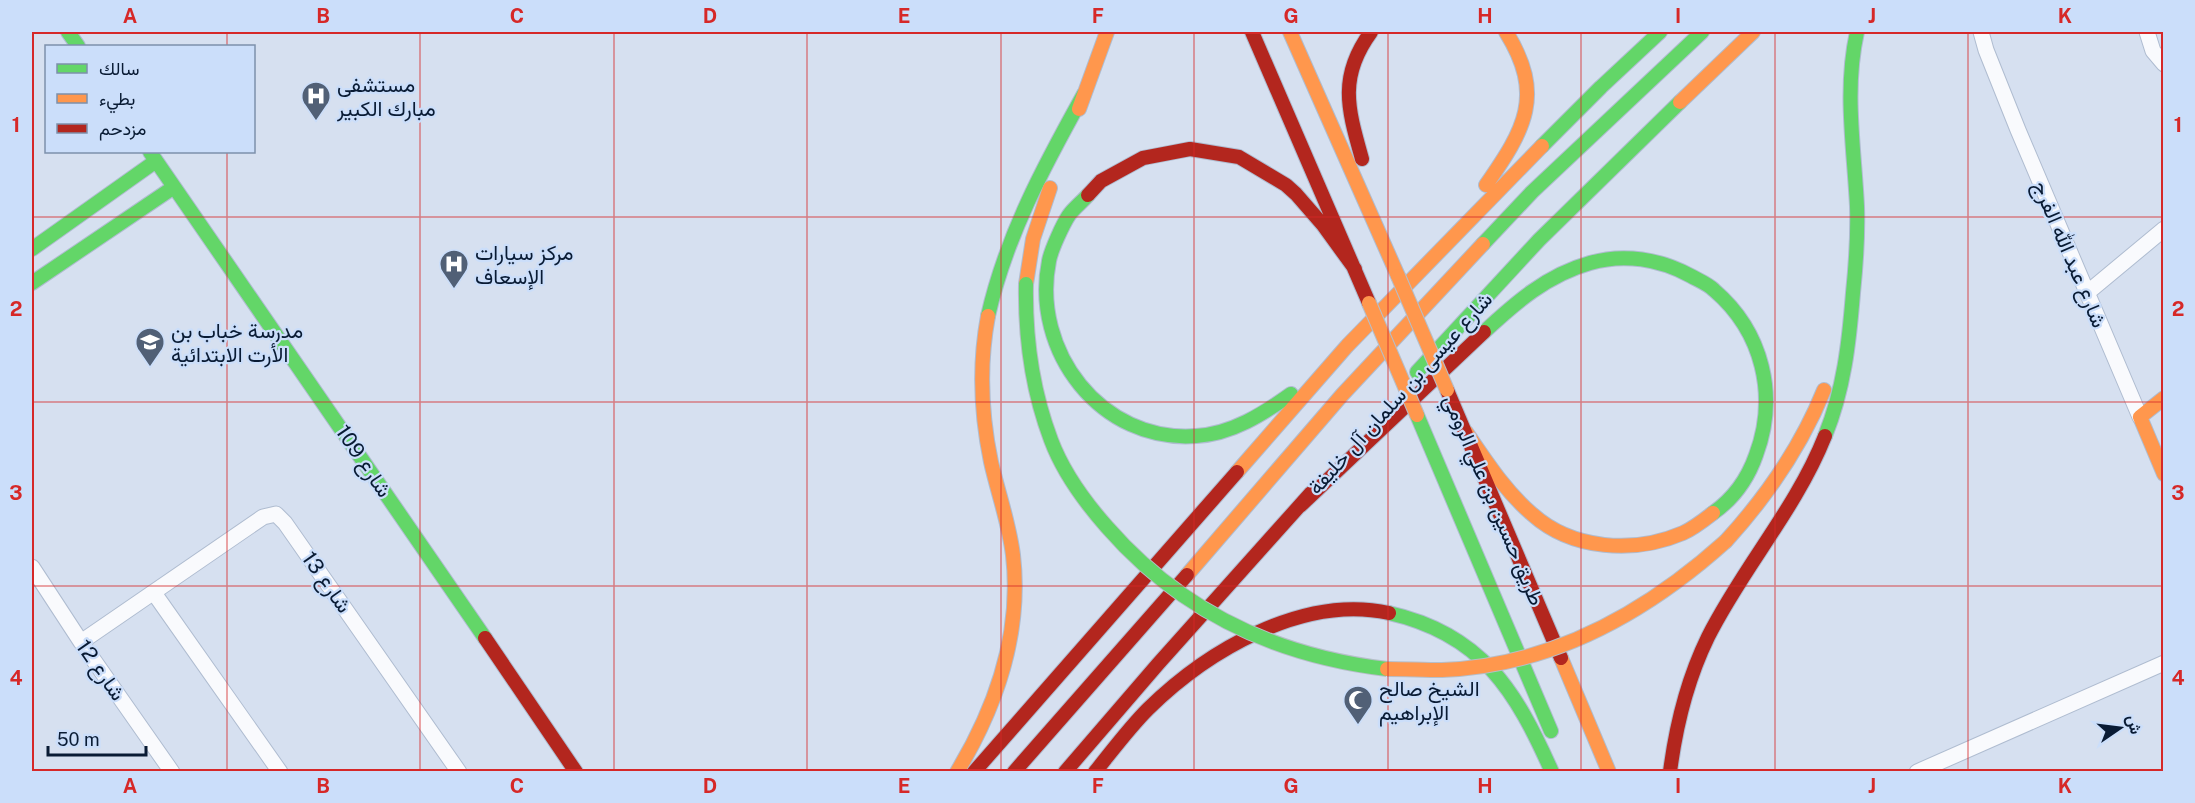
<svg xmlns="http://www.w3.org/2000/svg" width="2195" height="803" font-family="'Public Sans',Vazirmatn,sans-serif">
	<style>
		.lines { fill: none; stroke-linecap: round; stroke-linejoin: round }
		.street-casing { stroke: #afbcd0; stroke-width: 17 }
		.fast-casing { stroke: #afbcd0; stroke-width: 16 }
		.slow-casing { stroke: #afbcd0; stroke-width: 16 }
		.jam-casing { stroke: #afbcd0; stroke-width: 16 }
		.street { stroke: #f9fafd; stroke-width: 15 }
		.fast { stroke: #63d668; stroke-width: 14 }
		.slow { stroke: #ff974d; stroke-width: 14 }
		.jam { stroke: #b3261e; stroke-width: 14 }
		.fast-bridge-casing { stroke: #b6bec9; stroke-width: 16; stroke-linecap: butt }
		.slow-bridge-casing { stroke: #b6bec9; stroke-width: 16; stroke-linecap: butt }
		.fast-bridge { stroke: #63d668; stroke-width: 14 }
		.slow-bridge { stroke: #ff974d; stroke-width: 14 }
		.grid { fill: none; stroke: #d62828; stroke-width: 1.5; stroke-opacity: 0.55 }
		.labels { text-anchor: middle; dominant-baseline: central; stroke-width: 4.5; stroke-linejoin: round; paint-order: stroke }
		.poi-label { font-size: 21px; fill: #091b34; stroke: #cbdefa; text-anchor: start }
		.street-label { font-size: 21px; fill: #091b34; stroke: #cbdefa }
		.neatline { fill: none; stroke: #d62828; stroke-width: 2 }
		.grid-label { font-size: 20px; text-anchor: middle; font-weight: bold; fill: #d62828 }
	</style>
	<rect width="100%" height="100%" fill="#d6e0f0"/>
	<g class="lines">
		<g class="street-casing">
			<path id="street" d="M1981,32L1986,50L2018,130L2140,417
				M2147,32L2153,51L2164,64
				M2087,293L2164,229
				M32,567L81,642L172,772
				M154,593L280,772
				M81,642L263,517L276,514L285,523L459,772
				M1917,772L2164,663"/>
		</g>
		<g class="fast-casing">
			<path id="fast" d="M68,32L78,46
				M1542,146L1601,87L1660,32
				M150,152L485,638
				M1088,195C1082,202 1074,208 1069,215C1063,224 1051,250 1049,261C1031,351 1101,443 1196,436C1232,434 1263,414 1291,394
				M1483,244L1532,192L1702,32
				M32,249L156,161
				M32,283L174,187
				M988,316C1006,236 1044,166 1084,94
				M1484,332C1515,303 1547,275 1590,263C1624,253 1660,259 1691,276C1698,280 1708,284 1714,290C1763,332 1778,396 1756,455C1748,478 1733,499 1713,513
				M1417,372L1539,240L1680,102
				M1417,415L1551,731
				M1825,436C1844,389 1849,343 1853,293C1856,264 1858,235 1857,206C1854,147 1844,90 1857,32
				M1389,613C1482,634 1516,691 1552,772"/>
		</g>
		<g class="slow-casing">
			<path id="slow" d="M1290,32L1398,276
				M1680,102L1753,32
				M1079,109L1107,32
				M1486,185C1525,129 1545,95 1506,32
				M1026,284L1033,239L1050,188
				M2164,398L2140,417L2164,474
				M1466,432C1486,461 1505,491 1532,514C1572,550 1634,554 1683,533C1694,528 1704,520 1713,513
				M1237,472L1347,346L1542,146
				M1726,541C1767,496 1801,447 1824,390
				M1187,575L1342,395L1483,244
				M1561,658L1609,772
				M957,772C996,707 1022,632 1013,555C1009,523 998,493 991,462C981,414 979,364 988,316"/>
		</g>
		<g class="jam-casing">
			<path id="jam" d="M1252,32L1369,303
				M1362,159C1348,109 1338,77 1371,32
				M1088,195L1101,181L1143,158L1190,149L1239,157L1286,185L1296,194L1323,225L1355,269
				M1447,390L1561,658
				M1300,506L1484,332
				M485,638L576,772
				M974,772L1237,472
				M1014,772L1187,575
				M1065,772L1158,664L1311,493
				M1095,772C1112,751 1129,728 1148,709C1207,651 1303,594 1389,613
				M1670,772C1676,725 1687,680 1708,637C1743,567 1796,509 1825,436"/>
		</g>
		<use href="#street" class="street"/>
		<use href="#fast" class="fast"/>
		<use href="#slow" class="slow"/>
		<use href="#jam" class="jam"/>
		<g class="fast-bridge-casing">
			<path id="fast-bridge" d="M1026,284C1025,337 1032,390 1051,440C1063,472 1084,501 1107,527C1181,612 1277,656 1387,669"/>
		</g>
		<g class="slow-bridge-casing">
			<path id="slow-bridge" d="M1398,276L1447,390
				M1369,303L1417,415
				M1387,669C1405,669 1424,670 1442,670C1552,666 1646,613 1726,541"/>
		</g>
		<use href="#fast-bridge" class="fast-bridge"/>
		<use href="#slow-bridge" class="slow-bridge"/>
	</g>
	<path class="grid" d="M227,32V46M420,32V772M614,32V772M807,32V772M1001,32V772M1194,32V772M1388,32V772M1581,32V772M1775,32V772M1968,32V772M227,152V772M32,217H2164M32,402H2164M32,586H2164"/>
	<defs>
		<g id="hospital-pin" transform="scale(1.5)"><path d="M0 17L-7.5 6A9.5 9.5 0 1 1 7.5 6Z" fill="#516076" stroke="#cbdefa"/><path d="M-5-5h3v3.5h4V-5h3V5h-3V1.5h-4V5h-3Z" fill="#fff"/></g>
		<g id="school-pin" transform="scale(1.5)"><path d="M0 17L-7.5 6A9.5 9.5 0 1 1 7.5 6Z" fill="#516076" stroke="#cbdefa"/><path d="M0-5L7-2L0 1L-7-2ZM-4 1L0 2.5L4 1V4Q0 6-4 4Z" fill="#fff"/></g>
		<g id="mosque-pin" transform="scale(1.5)"><path d="M0 17L-7.5 6A9.5 9.5 0 1 1 7.5 6Z" fill="#516076" stroke="#cbdefa"/><path d="M3.5-4.9A6 6 0 1 0 3.5 4.9A5 5 0 1 1 3.5-4.9Z" fill="#fff"/></g>
	</defs>
	<g fill-rule="evenodd">
		<use href="#hospital-pin" x="316" y="96"/>
		<use href="#hospital-pin" x="454" y="264"/>
		<use href="#school-pin" x="150" y="342"/>
		<use href="#mosque-pin" x="1358" y="700"/>
	</g>
	<g class="labels">
		<g class="poi-label">
			<text x="337" y="84">مستشفى<tspan x="337" dy="24">مبارك الكبير</tspan></text>
			<text x="475" y="252">مركز سيارات<tspan x="475" dy="24">الإسعاف</tspan></text>
			<text x="171" y="330">مدرسة خباب بن<tspan x="171" dy="24">الأرت الابتدائية</tspan></text>
			<text x="1379" y="688">الشيخ صالح<tspan x="1379" dy="24">الإبراهيم</tspan></text>
		</g>
		<g class="street-label">
			<text transform="translate(2070 254) rotate(67)">شارع عبد الله الفرج</text>
			<text transform="translate(1400 393) rotate(-48)">شارع عيسى بن سلمان آل خليفة</text>
			<text transform="translate(364 461) rotate(56)">شارع 109</text>
			<text transform="translate(1494 500) rotate(67)">طريق حسين بن علي الرومي</text>
			<text transform="translate(327 582) rotate(55)">شارع 13</text>
			<text transform="translate(101 670) rotate(55)">شارع 12</text>
		</g>
	</g>
	<rect width="2195" height="803" fill="none" stroke="#cbdefa" stroke-width="66"/>
	<rect x="45" y="45" width="210" height="108" fill="#cbdefa" stroke="#7d90ab" stroke-width="1.5"/>
	<rect x="57" y="64" width="30" height="9" fill="#63d668" stroke="#7d90ab" stroke-width="1.5"/>
	<text x="99" y="75" font-size="18" fill="#091b34">سالك</text>
	<rect x="57" y="94" width="30" height="9" fill="#ff974d" stroke="#7d90ab" stroke-width="1.5"/>
	<text x="99" y="105" font-size="18" fill="#091b34">بطيء</text>
	<rect x="57" y="124" width="30" height="9" fill="#b3261e" stroke="#7d90ab" stroke-width="1.5"/>
	<text x="99" y="135" font-size="18" fill="#091b34">مزدحم</text>
	<g transform="translate(2120 728) rotate(76)" stroke="#cbdefa" stroke-width="4.5" paint-order="stroke">
	<path d="M0-4.5L10 22L0 15L-10 22Z" fill="#091b34"/>
	<text y="-9" font-size="16" font-weight="bold" text-anchor="middle" fill="#091b34">ش</text>
	</g>
	<path d="M48 746v9h98v-9" fill="none" stroke="#091b34" stroke-width="3"/>
	<text x="57" y="746" font-size="18" fill="#091b34" stroke="#cbdefa" stroke-width="4.5" paint-order="stroke">50 m</text>
	<rect x="33" y="33" width="2129" height="737" class="neatline"/>
	<g class="grid-label">
		<text x="130" y="23">A</text>
		<text x="323" y="23">B</text>
		<text x="517" y="23">C</text>
		<text x="710" y="23">D</text>
		<text x="904" y="23">E</text>
		<text x="1098" y="23">F</text>
		<text x="1291" y="23">G</text>
		<text x="1485" y="23">H</text>
		<text x="1678" y="23">I</text>
		<text x="1872" y="23">J</text>
		<text x="2065" y="23">K</text>
		<text x="16" y="132">1</text>
		<text x="2178" y="132">1</text>
		<text x="16" y="316">2</text>
		<text x="2178" y="316">2</text>
		<text x="16" y="500">3</text>
		<text x="2178" y="500">3</text>
		<text x="16" y="685">4</text>
		<text x="2178" y="685">4</text>
		<text x="130" y="793">A</text>
		<text x="323" y="793">B</text>
		<text x="517" y="793">C</text>
		<text x="710" y="793">D</text>
		<text x="904" y="793">E</text>
		<text x="1098" y="793">F</text>
		<text x="1291" y="793">G</text>
		<text x="1485" y="793">H</text>
		<text x="1678" y="793">I</text>
		<text x="1872" y="793">J</text>
		<text x="2065" y="793">K</text>
	</g>
</svg>
